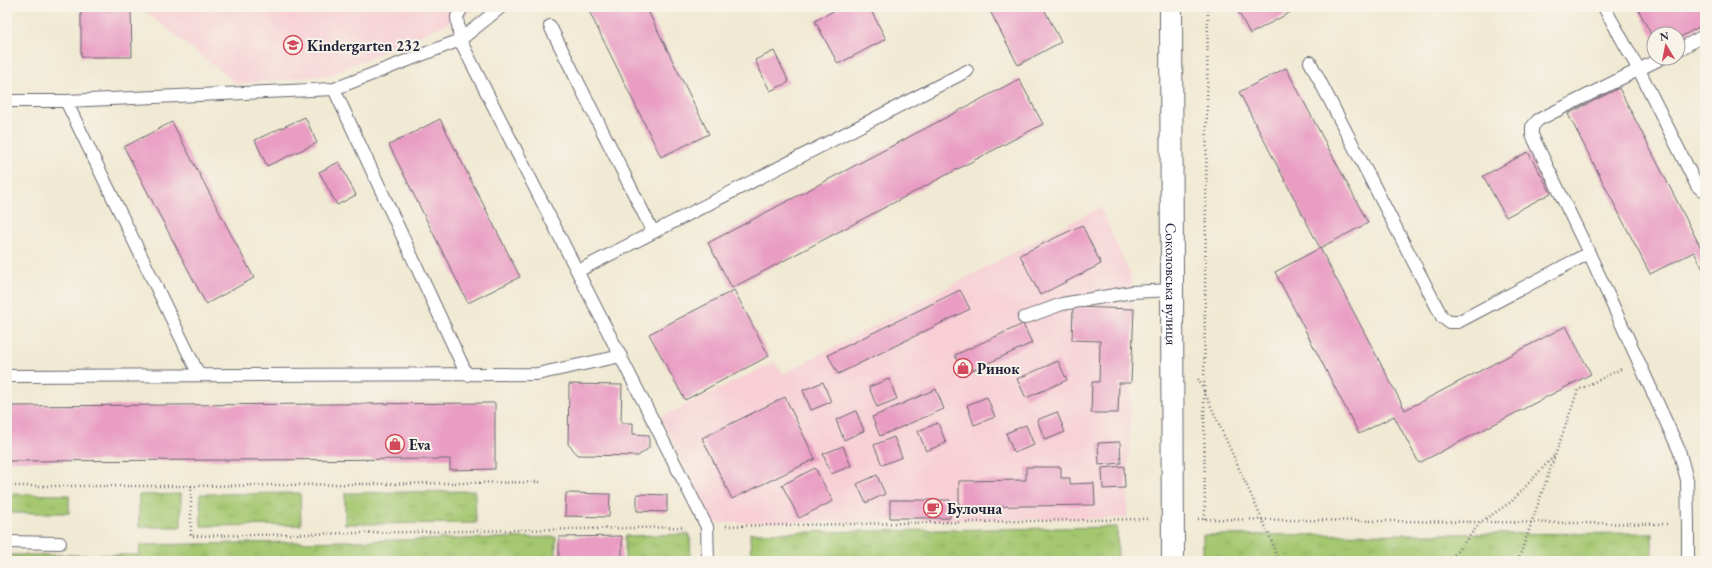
<svg xmlns="http://www.w3.org/2000/svg" width="1712" height="568" font-family="'EB Garamond',serif">
	<style>
		.built { fill: #f7cfd5 }
		.grass { fill: url(#grass-tufts); stroke: #637456 }
		.building { fill: #e99dc3 }
		.lines { fill: none; stroke-linecap: round; stroke-linejoin: round }
		.lane-casing { stroke: #6a6870; stroke-width: 14 }
		.street-casing { stroke: #6a6870; stroke-width: 24 }
		.path { stroke: #6a6870; stroke-width: 2.5; stroke-dasharray: 1 3; stroke-linecap: butt }
		.lane { stroke: #fff; stroke-width: 12 }
		.street { stroke: #fff; stroke-width: 22 }
		.labels { text-anchor: middle; dominant-baseline: central; stroke-width: 4; stroke-linejoin: round; paint-order: stroke }
		.poi-label { font-size: 15px; font-weight: bold; fill: #22223b; stroke: #f7f3e8; text-anchor: start }
		.street-label { font-size: 15px; fill: #22223b; stroke: #f7f3e8 }
	</style>
	<defs>
		<pattern id="grass-tufts" width="24" height="20" patternUnits="userSpaceOnUse"><rect width="24" height="20" fill="#a4c770"/><path d="M3 7l-1-3M5 7V3M7 7l1-3M15 17l-1-3M17 17v-4M19 17l1-3" fill="none" stroke="#8dab62"/></pattern>
	</defs>
	<rect width="100%" height="100%" fill="#f7f3e8"/>
	<filter id="ink" filterUnits="userSpaceOnUse"><feTurbulence type="fractalNoise" baseFrequency=".025" numOctaves="2"/><feDisplacementMap in="SourceGraphic" scale="8" xChannelSelector="R" yChannelSelector="G"/><feConvolveMatrix kernelMatrix="1 2 1 2 8 2 1 2 1" color-interpolation-filters="sRGB"/></filter>
	<filter id="wash" filterUnits="userSpaceOnUse"><feTurbulence type="fractalNoise" baseFrequency=".012" numOctaves="4" result="noise"/><feDisplacementMap in="SourceGraphic" scale="16" xChannelSelector="R" yChannelSelector="G"/><feGaussianBlur stdDeviation="0.9" result="paint"/><feColorMatrix in="noise" values="0 0 0 0 0 0 0 0 0 0 0 0 0 0 0 0 0 1.4 0 .05"/><feComposite in="paint" operator="in"/></filter>
	<g filter="url(#wash)">
		<rect width="100%" height="100%" fill="#f0e9d3"/>
		<path class="built" d="M140,7H475L464,16L330,75L237,84Z
			M1100,207L1130,274L1134,309L1127,518L711,523L661,417L775,362L783,374Z"/>
		<path class="grass" d="M475,491L476,523L345,524V493Z
			M300,493L301,525L201,526L200,494Z
			M7,494L69,495V513H7Z
			M181,494V527H139V495Z
			M1117,527L1118,561H751L750,533Z
			M1652,533V561H1203V535Z
			M690,534L691,561H625V536Z
			M556,537V561H7V555H139L140,545Z"/>
		<g id="blocks">
			<path class="building" d="M587,7H646L709,134L661,157Z
				M841,7H869L886,39L838,64L815,21Z
				M988,7H1043L1061,42L1018,65Z
				M1236,7H1300L1250,34Z
				M1637,7H1705V24L1678,38V34H1654V40Z
				M81,10H131L132,57H81Z
				M774,51L789,82L770,91L755,60Z
				M1286,68L1368,223L1320,248L1239,92Z
				M1019,79L1043,124L732,288L708,243Z
				M1619,88L1701,248L1705,246V273L1694,252L1650,274L1568,114Z
				M305,117L317,143L267,166L255,140Z
				M440,119L520,277L468,303L389,145Z
				M172,122L254,278L206,304L124,147Z
				M1528,152L1551,193L1506,217L1483,176Z
				M339,162L356,195L337,205L319,172Z
				M1082,225L1101,264L1040,295L1020,255Z
				M1320,248L1405,410L1566,326L1591,374L1419,463L1394,416L1359,434L1275,272Z
				M734,290L769,356L685,400L649,334Z
				M960,290L970,309L838,374L828,355Z
				M1073,307L1134,309L1131,383H1119L1118,413H1091L1092,382H1099L1100,341L1072,340Z
				M1023,324L1032,343L964,374L955,355Z
				M1058,361L1067,380L1026,398L1017,379Z
				M889,379L897,399L877,407L869,387Z
				M823,382L831,402L811,410L803,390Z
				M569,384L622,385L621,423H633V434L649,435V448L638,456L578,455L568,444Z
				M936,389L944,409L880,436L872,417Z
				M785,397L815,459L732,499L702,438Z
				M987,397L995,417L974,425L967,405Z
				M495,403V469L450,470V459L7,461V406Z
				M856,411L864,431L844,440L836,420Z
				M1057,412L1065,432L1045,440L1037,420Z
				M938,423L946,443L926,451L918,431Z
				M1026,425L1034,445L1014,453L1006,433Z
				M894,437L902,457L882,465L874,445Z
				M1120,442L1121,463L1099,465L1098,443Z
				M843,446L851,466L831,474L823,454Z
				M1124,466L1125,488L1103,489L1102,468Z
				M1026,467H1061V478H1070V484L1094,483L1095,505L959,507V481L1026,480Z
				M815,468L833,501L799,518L782,485Z
				M877,475L885,494L866,503L857,484Z
				M566,493L610,494L609,517L565,516Z
				M637,494L667,495V512L637,511Z
				M890,500H950V518H890Z
				M622,536V560L559,561V537Z"/>
		</g>
	</g>
	<g filter="url(#ink)">
		<use href="#blocks" fill-opacity="0" stroke="#6a6870" stroke-width="1"/>
		<g class="lines">
			<g class="lane-casing">
				<path id="lane" d="M462,7L457,17L460,40L707,527L708,561
					M1604,7L1639,70L1697,186L1705,192
					M550,26L653,232
					M1678,50L1705,35
					M1662,58L1538,120L1532,127V135L1589,253L1679,450L1687,480L1688,524V561
					M1310,62L1442,317L1449,322H1458L1589,253
					M334,89L467,375
					M7,101H66L334,89L460,40L501,7
					M66,101L199,375
					M578,271L967,71
					M1024,318L1062,304L1132,292L1172,290
					M7,376L537,374L621,356
					M7,542L60,543"/>
			</g>
			<g class="street-casing">
				<g id="street">
					<path id="s1" d="M1171,7L1173,561"/>
				</g>
			</g>
			<path class="path" d="M1198,379L1204,391
				M1204,391L1208,7
				M7,486H191L541,482
				M191,486V536L685,527
				M1198,519L1669,524
				M1205,519L1204,391L1270,537L1278,561
				M726,526L1149,519
				M1449,561L1481,522L1511,502L1555,455
				M1518,561L1578,390L1621,369"/>
			<use href="#lane" class="lane"/>
			<use href="#street" class="street"/>
		</g>
	</g>
	<defs>
		<g id="school-ring" transform="scale(1)"><circle r="9.5" fill="#f7f3e8" stroke="#d1495b" stroke-width="1.5"/><path d="M0-5L7-2L0 1L-7-2ZM-4 1L0 2.5L4 1V4Q0 6-4 4Z" fill="#d1495b"/></g>
		<g id="shop-ring" transform="scale(1)"><circle r="9.5" fill="#f7f3e8" stroke="#d1495b" stroke-width="1.5"/><path d="M-5-2.5h2.3a2.7 3.5 0 0 1 5.4 0H5L5.5 6h-11ZM-1.5-2.5h3a1.5 2.3 0 0 0-3 0Z" fill="#d1495b"/></g>
		<g id="cafe-ring" transform="scale(1)"><circle r="9.5" fill="#f7f3e8" stroke="#d1495b" stroke-width="1.5"/><path d="M-5.5-4.5H6V0H3Q3 3.5 0 3.5H-2.5Q-5.5 3.5-5.5 0ZM3-3.2v2h1.7v-2ZM-6 4.5H4V6H-6Z" fill="#d1495b"/></g>
	</defs>
	<g fill-rule="evenodd">
		<use href="#school-ring" x="293" y="45"/>
		<use href="#shop-ring" x="963" y="368"/>
		<use href="#shop-ring" x="395" y="444"/>
		<use href="#cafe-ring" x="933" y="508"/>
	</g>
	<g class="labels">
		<g class="poi-label">
			<text x="307" y="45">Kindergarten 232</text>
			<text x="977" y="368">Ринок</text>
			<text x="409" y="444">Eva</text>
			<text x="947" y="508">Булочна</text>
		</g>
		<g class="street-label">
			<text stroke="none"><textPath href="#s1" startOffset="277">Соколовська вулиця</textPath></text>
		</g>
	</g>
	<rect width="1712" height="568" fill="none" stroke="#f7f3e8" stroke-width="24"/>
	<g transform="translate(1666 46) rotate(350)"><circle r="19" fill="#f7f3e8" stroke="#a29fa3"/>
	<path d="M0-3L7 15L0 10L-7 15Z" fill="#d1495b"/>
	<text y="-6" font-size="11" font-weight="bold" text-anchor="middle" fill="#22223b">N</text>
	</g>
</svg>
